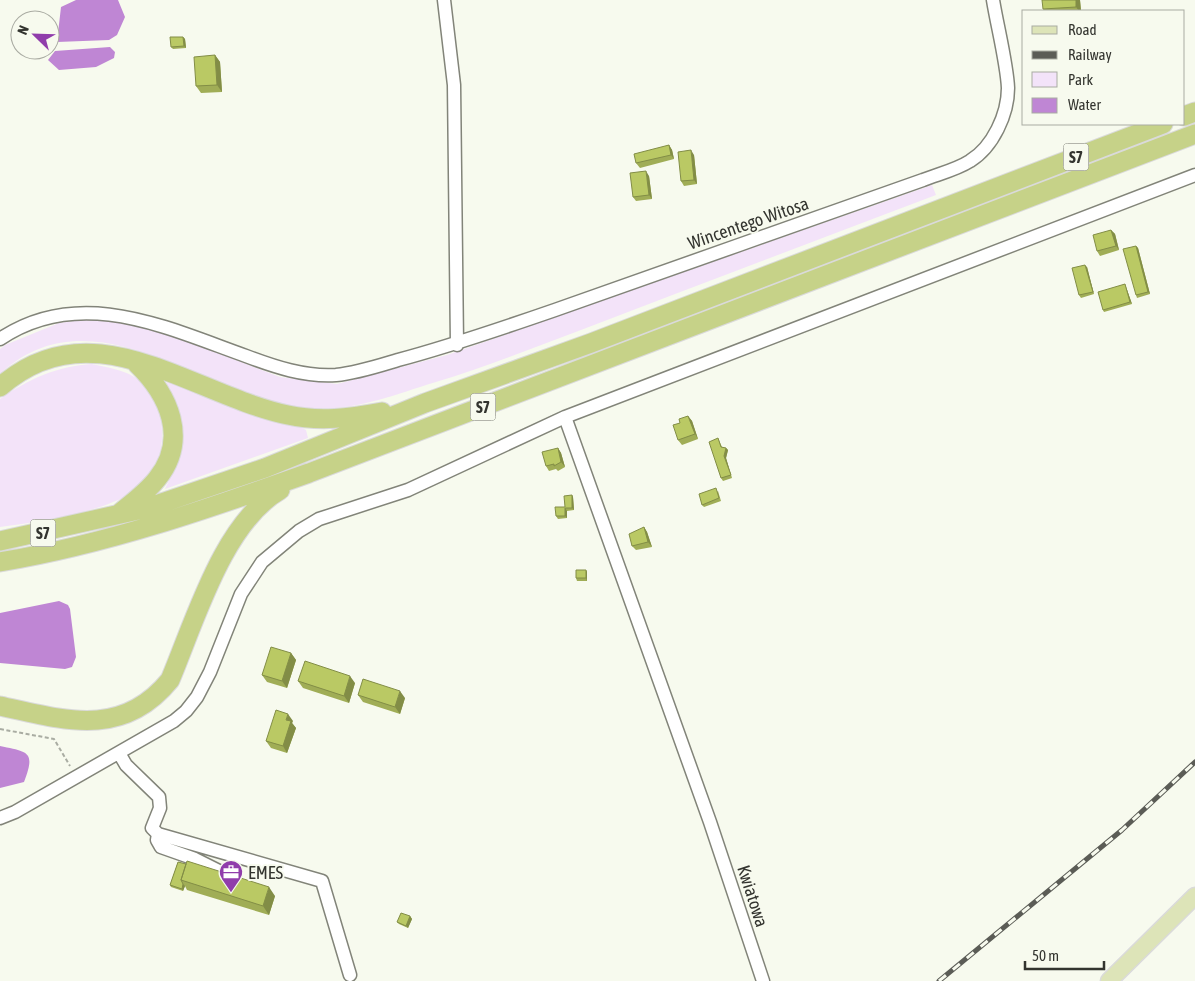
<svg xmlns="http://www.w3.org/2000/svg" width="1195" height="981" font-family="'Asap Condensed',sans-serif">
	<style>
		.green { fill: #f3e3f9 }
		.water { fill: #bf86d4 }
		.lines { fill: none; stroke-linecap: round; stroke-linejoin: round }
		.minor-casing { stroke: #828479; stroke-width: 15 }
		.major-casing { stroke: #dadada; stroke-width: 19 }
		.highway-casing { stroke: #dadada; stroke-width: 21 }
		.path { stroke: #a9aca2; stroke-width: 2; stroke-dasharray: 4 2.5; stroke-linecap: butt }
		.minor { stroke: #fff; stroke-width: 12 }
		.major { stroke: #dde4b8; stroke-width: 16 }
		.highway { stroke: #c6d288; stroke-width: 19 }
		.rail-casing { stroke: #5b5c56; stroke-width: 5 }
		.rail { stroke: #f7faee; stroke-width: 3; stroke-dasharray: 9; stroke-linecap: butt }
		.wall { fill: #a0ad56 }
		.shaded-wall { fill: #828d46 }
		.building { fill: #bac964; stroke: #828d46 }
		.labels { text-anchor: middle; dominant-baseline: central; stroke-width: 4; stroke-linejoin: round; paint-order: stroke }
		.shield { fill: #f7faee; stroke: #6e6f68; stroke-width: 1 }
		.shield-label { font-size: 16px; font-weight: bold; fill: #33342f }
		.street-label { font-size: 18px; fill: #33342f; stroke: #f7faee }
		.poi-label { font-size: 18px; fill: #33342f; stroke: #f7faee; text-anchor: start }
	</style>
	<rect width="100%" height="100%" fill="#f7faee"/>
	<path class="green" d="M932,185L936,195C817,240 699,285 581,330C533,348 485,367 436,382C390,396 354,412 305,408C204,399 95,287 0,374V349L5,345L59,323L95,318L160,331L280,377L337,384L447,355Z
		M92,364C110,368 132,371 145,385C171,414 168,472 132,493C98,513 39,522 0,527V399C28,379 58,366 92,364Z
		M171,379L299,426L306,430L308,438L165,489C185,447 186,425 166,384Z"/>
	<path class="water" d="M76,0H118L125,17L117,35L109,40L57,42L61,7Z
		M110,47L115,52L114,58L96,67L59,70L48,60L55,51Z
		M59,601L68,605L70,609L76,657L72,667L65,669L0,663V613Z
		M0,746C28,752 36,751 24,782L0,788Z"/>
	<g class="lines">
		<g class="minor-casing">
			<path id="minor" d="M444,0L454,85L457,345
				M0,339C80,285 167,328 246,356C275,367 305,377 336,375C357,373 378,366 398,360C451,346 503,328 555,310C678,267 800,223 923,180C938,174 956,170 970,161C993,147 1008,114 1008,88C1007,64 997,25 993,0
				M565,417L710,822L763,981
				M119,753L126,765L159,797L160,808L152,828L158,834L322,881L350,975
				M0,818L15,812L174,721L186,711L197,697L210,672L241,594L262,562L299,531L319,519L408,490L565,417L1195,175
				M158,834L157,840L161,847L195,859L229,876"/>
		</g>
		<g class="major-casing">
			<path id="major" d="M1109,981L1195,896"/>
		</g>
		<g class="highway-casing">
			<path id="highway" d="M1184,116L1195,112
				M0,387C92,305 192,395 288,415C320,422 349,418 382,412
				M120,513C133,502 147,492 157,479C189,439 169,395 137,364
				M0,541L147,508L265,468L425,403L591,343L1163,124
				M0,562C107,544 208,509 309,473L1195,134
				M0,706C64,720 122,739 170,680C195,621 223,523 280,490"/>
		</g>
		<path class="path" d="M0,729L54,739L70,766"/>
		<use href="#minor" class="minor"/>
		<use href="#major" class="major"/>
		<use href="#highway" class="highway"/>
		<g class="rail-casing">
			<path id="rail" d="M939,981L1122,830L1195,762"/>
		</g>
		<use href="#rail" class="rail"/>
	</g>
	<path class="wall" d="M1080,0L1081,11H1044L1043,9Z
		M183,37L185,39L186,48L173,49L171,47Z
		M215,55L220,62L222,92L201,93L196,86Z
		M669,145L672,150L674,159L640,168L636,163Z
		M694,155L697,184L684,186L681,181Z
		M649,176L652,199L636,201L633,197Z
		M1111,230L1115,234L1119,250L1100,256L1097,251Z
		M1136,246L1138,248L1150,294L1137,298L1136,295Z
		M1087,267L1094,294L1081,298L1079,295Z
		M1125,284L1126,287L1132,304L1104,312L1103,310Z
		M688,416L692,421L698,439L682,445L678,440L680,423Z
		M718,438L722,447L726,448L728,450L726,458L732,478L723,481L721,478Z
		M558,448L561,453L565,467L558,471L556,469L549,471L546,466Z
		M718,491L721,501L704,507L702,505Z
		M572,495L573,497L574,510L567,511V518L558,519L556,516L565,507Z
		M644,527L647,532L652,547L636,550L632,546Z
		M586,570L587,572V581H577L576,578Z
		M291,653L296,660L287,688L267,682L262,675Z
		M298,681L355,683L349,703L303,688Z
		M358,695L405,698L400,714L363,702Z
		M293,721L292,723L296,728L287,753L271,748L266,741Z
		M178,862L275,896L269,915L187,890L185,886L183,891L171,887L170,885Z
		M410,916L412,919L408,928L399,924L397,922Z"/>
	<path class="shaded-wall" d="M1076,0H1080L1081,11H1079L1076,7Z
		M183,37L185,39L186,48L184,46Z
		M215,55L220,62L222,92L217,85Z
		M669,145L672,150L674,159L671,155Z
		M691,150L694,155L697,184L694,180Z
		M646,171L649,176L652,199L649,195Z
		M1111,230L1115,234L1119,250L1116,246Z
		M1136,246L1138,248L1150,294L1148,292Z
		M1085,265L1087,267L1094,294L1093,292Z
		M1125,284L1126,287L1132,304L1130,302Z
		M688,416L692,421L698,439L695,434Z
		M558,448L561,453L565,467L561,462Z
		M726,448L728,450L726,458L732,478L731,475L724,456Z
		M572,495L573,497L574,510L572,508Z
		M565,508L567,511V518L565,516Z
		M644,527L647,532L652,547L648,542Z
		M586,570L587,572V581L586,578Z
		M291,653L296,660L287,688L282,681Z
		M350,676L355,683L349,703L344,696Z
		M400,691L405,698L400,714L395,707Z
		M288,714L293,721L292,723L296,728L287,753L283,746L286,720Z
		M183,884L185,886L183,891L182,889Z
		M269,887L275,896L269,915L263,906Z
		M410,916L412,919L408,928L406,926Z"/>
	<path class="building" d="M1042,0H1076V7L1043,9Z
		M170,37H183L184,46L171,47Z
		M215,55L217,85L196,86L194,57Z
		M669,145L671,155L636,163L634,154Z
		M691,150L694,180L681,181L678,152Z
		M646,171L649,195L633,197L630,173Z
		M1111,230L1116,246L1097,251L1093,235Z
		M1136,246L1148,292L1136,295L1123,249Z
		M1085,265L1093,292L1079,295L1072,268Z
		M1125,284L1130,302L1103,310L1098,292Z
		M688,416L695,434L678,440L673,425L680,423L679,419Z
		M718,438L721,447L726,448L724,456L731,475L721,478L709,442Z
		M558,448L561,462L554,466V464L546,466L542,452Z
		M716,488L719,498L702,505L699,494Z
		M572,495V508H565V516H556L555,507H565L564,496Z
		M644,527L648,542L632,546L629,534Z
		M576,570H586V578H576Z
		M271,647L291,653L282,681L262,675Z
		M305,661L350,676L344,696L298,681Z
		M363,679L400,691L395,707L358,695Z
		M276,710L288,714L286,720L291,721L283,746L266,741Z
		M187,861L269,887L263,906L181,880Z
		M178,862L186,864L181,880L183,884L182,889L170,885Z
		M401,913L410,916L406,926L397,922Z"/>
	<defs>
		<g id="office-pin" transform="scale(1.25)"><path d="M0 17L-7.5 6A9.5 9.5 0 1 1 7.5 6Z" fill="#903dab" stroke="#f7faee"/><path d="M-6-3h4V-5.5h4V-3h4V5H-6ZM-1-4.5V-3h2v-1.5ZM-6 0V1H6V0Z" fill="#fff"/></g>
	</defs>
	<g fill-rule="evenodd">
		<use href="#office-pin" x="231" y="872"/>
	</g>
	<g class="labels">
		<g class="shield">
			<rect x="1063.5" y="143.5" width="25" height="27" rx="4"/>
			<rect x="470.5" y="393.5" width="25" height="27" rx="4"/>
			<rect x="30.5" y="519.5" width="25" height="27" rx="4"/>
		</g>
		<g class="shield-label">
			<text x="1076" y="157">S7</text>
			<text x="483" y="407">S7</text>
			<text x="43" y="533">S7</text>
		</g>
		<g class="street-label">
			<text transform="translate(748 223) rotate(-19)">Wincentego Witosa</text>
			<text transform="translate(753 896) rotate(72)">Kwiatowa</text>
		</g>
		<g class="poi-label">
			<text x="248" y="872">EMES</text>
		</g>
	</g>
	<rect x="1022" y="10" width="162" height="115" fill="#f7faee" stroke="#a9aba2"/>
	<rect x="1032" y="26" width="25" height="8" fill="#dde4b8" stroke="#a9aba2"/>
	<text x="1068" y="35" font-size="15" fill="#33342f">Road</text>
	<rect x="1032" y="51" width="25" height="8" fill="#5b5c56" stroke="#a9aba2"/>
	<text x="1068" y="60" font-size="15" fill="#33342f">Railway</text>
	<rect x="1032" y="72" width="25" height="15" fill="#f3e3f9" stroke="#a9aba2"/>
	<text x="1068" y="85" font-size="15" fill="#33342f">Park</text>
	<rect x="1032" y="98" width="25" height="15" fill="#bf86d4" stroke="#a9aba2"/>
	<text x="1068" y="110" font-size="15" fill="#33342f">Water</text>
	<g transform="translate(35 35) rotate(293)"><circle r="24" fill="#f7faee" stroke="#a9aba2"/>
	<path d="M0-4L9 19L0 12L-9 19Z" fill="#903dab"/>
	<text y="-8" font-size="14" font-weight="bold" text-anchor="middle" fill="#33342f">N</text>
	</g>
	<path d="M1025 961v8h79v-8" fill="none" stroke="#33342f" stroke-width="2.5"/>
	<text x="1032" y="961" font-size="15" fill="#33342f" stroke="#f7faee" stroke-width="4" paint-order="stroke">50 m</text>
</svg>
